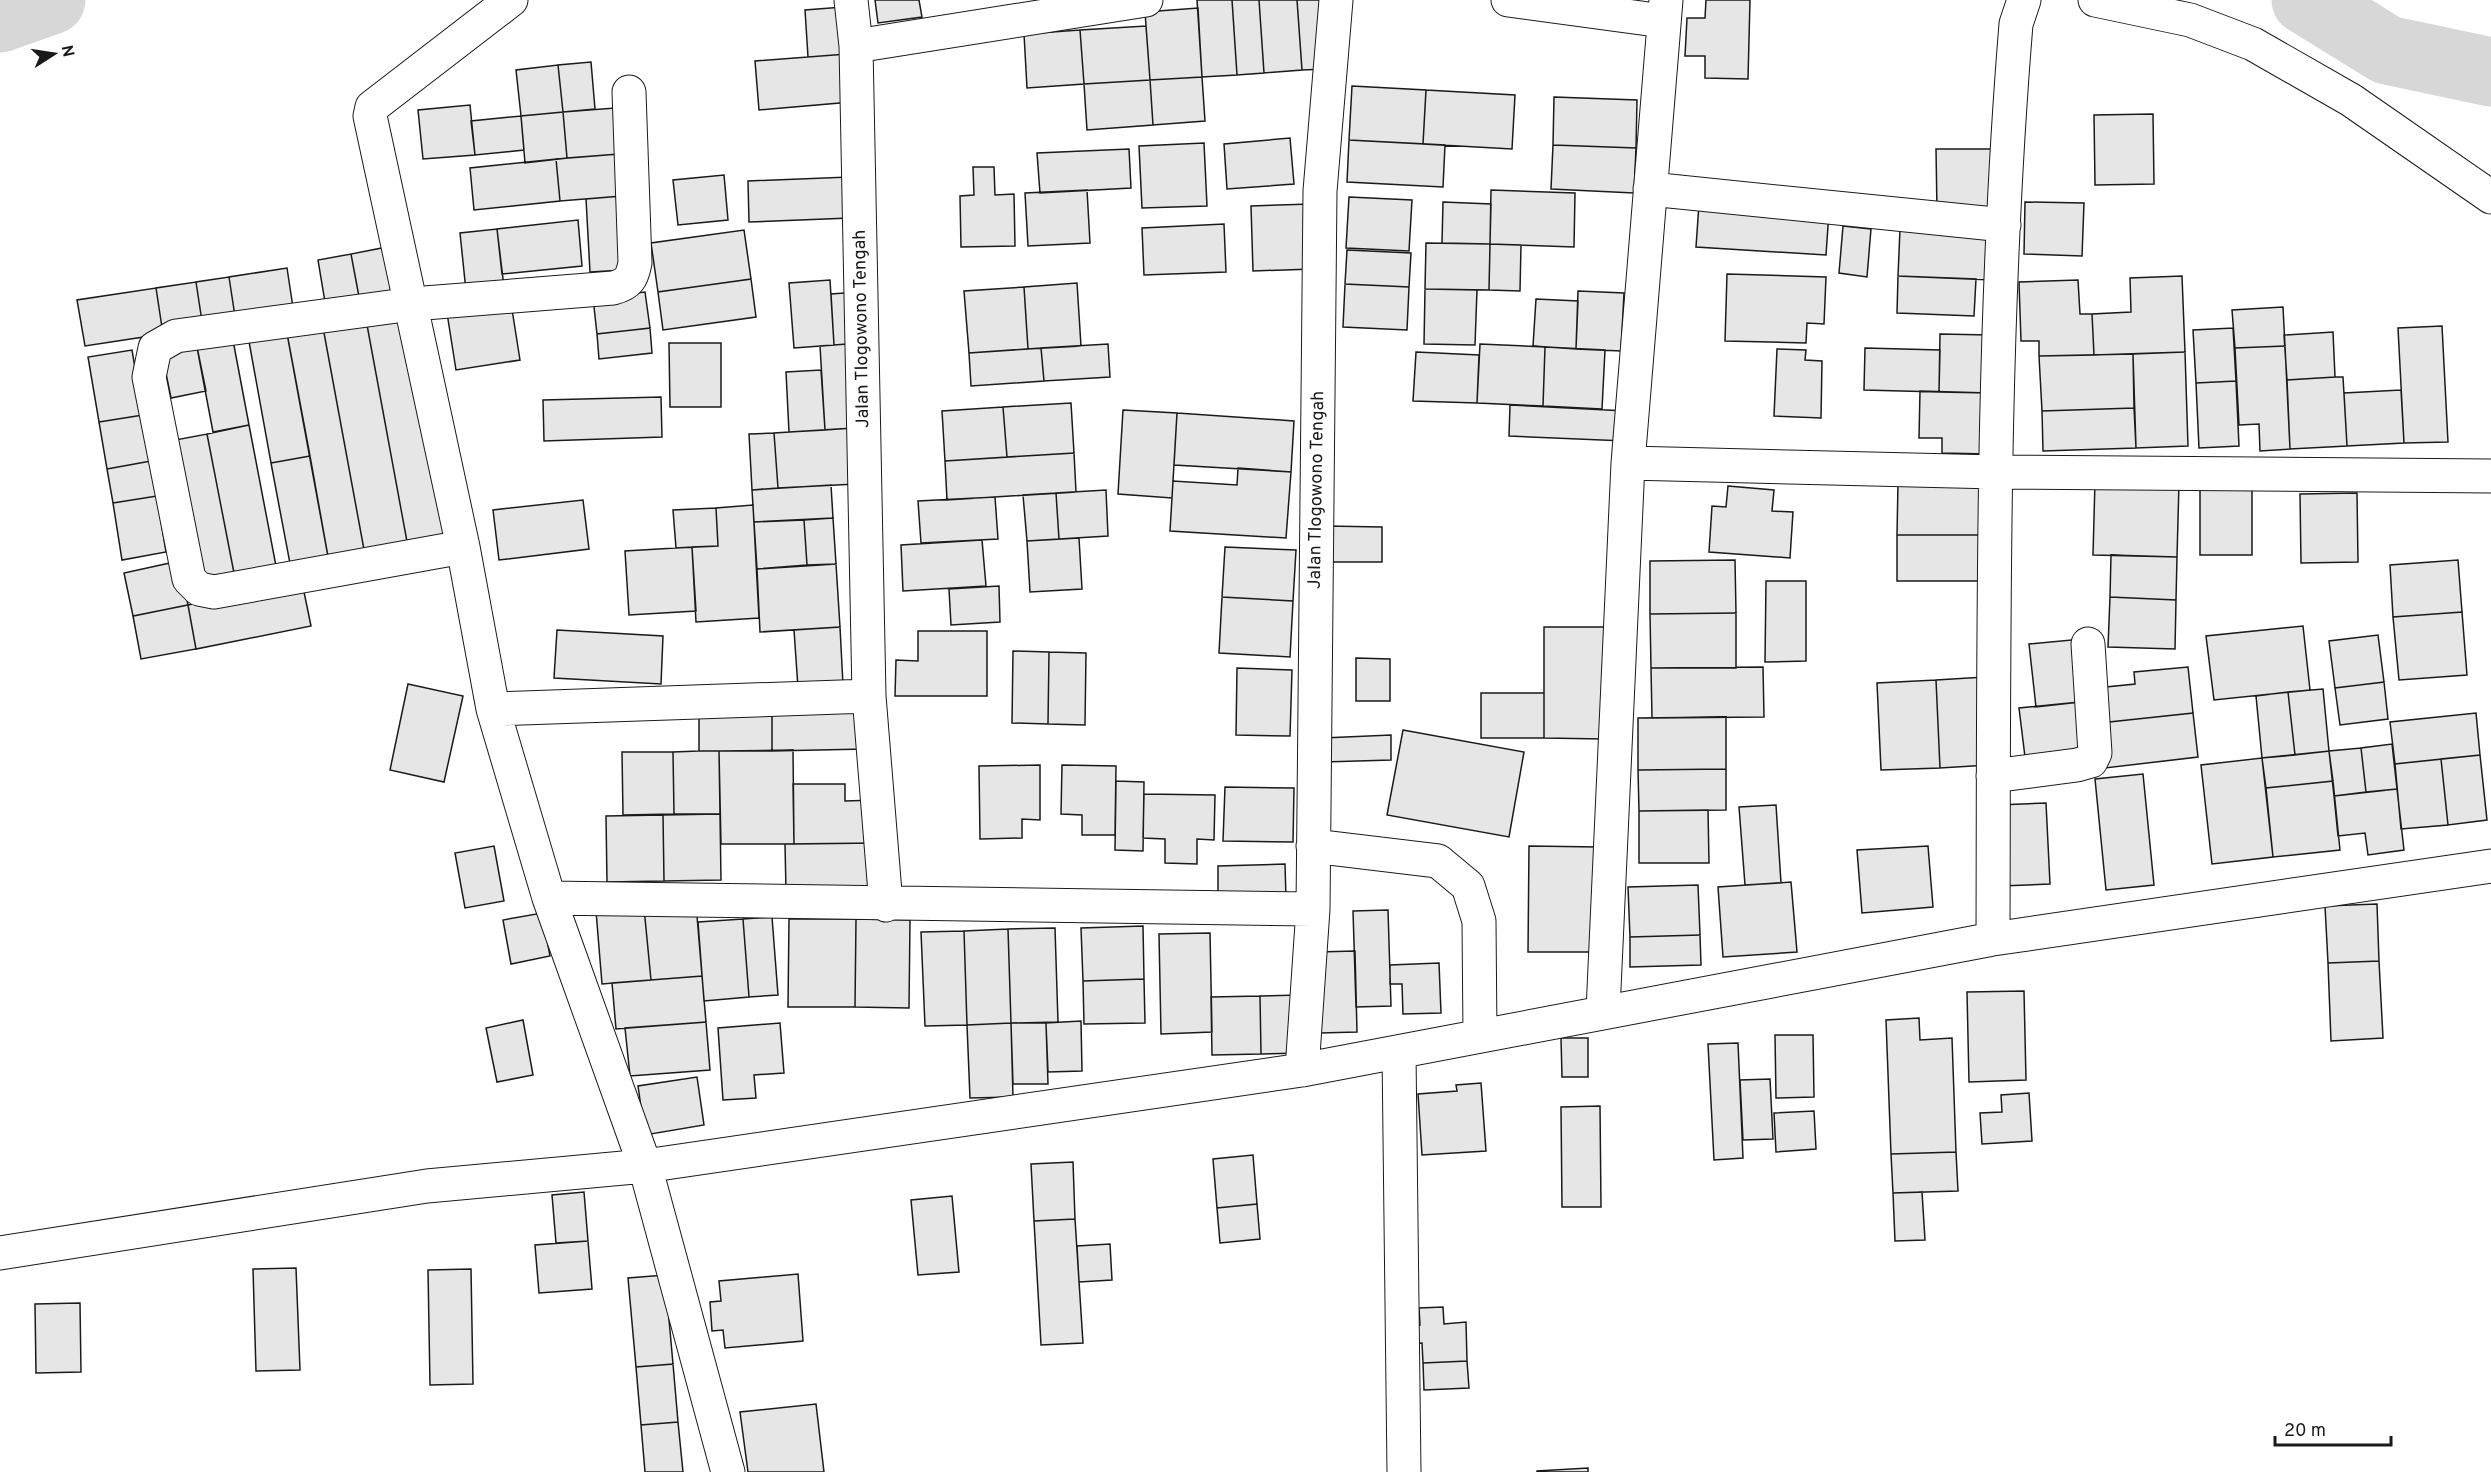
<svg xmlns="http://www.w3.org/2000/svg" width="2491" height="1472" font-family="Overpass,sans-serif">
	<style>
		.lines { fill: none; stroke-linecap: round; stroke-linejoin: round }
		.river { stroke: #d7d7d7; stroke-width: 69 }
		.building { fill: #e6e6e6; stroke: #1a1a1a; stroke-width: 1.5 }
		.street-casing { stroke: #1a1a1a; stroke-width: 35 }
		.street { stroke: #fff; stroke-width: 33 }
		.labels { text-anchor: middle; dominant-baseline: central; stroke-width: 4.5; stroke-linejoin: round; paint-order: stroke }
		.street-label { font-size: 18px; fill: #1a1a1a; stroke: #fff }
	</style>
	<rect width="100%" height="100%" fill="#fff"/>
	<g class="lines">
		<path class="river" d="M2306,0L2387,50L2491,72
			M0,18L51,0"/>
	</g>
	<path class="building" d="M875,0H919L922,17L878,23Z
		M1197,0H1232L1237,75L1202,77Z
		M1232,0H1259L1264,73L1237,75Z
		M1259,0H1297L1302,70L1264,73Z
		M1297,0H1322L1327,69L1302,70Z
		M1706,0H1750L1748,79L1705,78V56H1685L1687,18H1705Z
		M843,7L847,54L808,57L805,10Z
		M1198,8L1202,77L1150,80L1145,12Z
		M1146,26L1150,80L1084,84L1080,30Z
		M1080,30L1084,84L1027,88L1024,34Z
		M847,54L851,102L759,110L755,61Z
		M591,62L595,109L563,112L558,65Z
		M558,65L563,112L521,116L516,70Z
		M1202,77L1205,121L1153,125L1150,80Z
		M1150,80L1153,125L1087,130L1084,84Z
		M1352,86L1426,90L1423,144L1349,140Z
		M1426,90L1515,95L1512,149L1423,144Z
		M1554,97L1637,100L1636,148L1553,145Z
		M470,105L475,155L423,159L418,110Z
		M615,108L619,154L567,158L563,112Z
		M563,112L567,158L525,163L521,116Z
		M2153,114L2154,184L2095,185L2094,115Z
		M521,116L524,150L475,155L471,121Z
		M1290,138L1294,184L1227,189L1224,144Z
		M1349,140L1445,145L1443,187L1347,182Z
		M1204,143L1207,206L1142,208L1139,146Z
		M1553,145L1636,148L1634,193L1551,189Z
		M1129,149L1131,188L1040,193L1037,153Z
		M1936,149H1995V211H1937Z
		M619,154L622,196L560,201L556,159Z
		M556,159L560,201L474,210L470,168Z
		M973,167H994L995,195L1014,194L1015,246L961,247L960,196L974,195Z
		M724,175L728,220L678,225L673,180Z
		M849,177L850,218L749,222L748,181Z
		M1087,190L1090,243L1028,246L1025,193Z
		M1491,190L1575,193L1574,247L1490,244Z
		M622,196L624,270L590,272L586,199Z
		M1349,197L1412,200L1409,251L1346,248Z
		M1443,202L1491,204L1490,244L1442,243Z
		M2025,202L2084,203L2082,256L2024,254Z
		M1311,204L1313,269L1253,271L1251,206Z
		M1699,204L1829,212L1826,255L1696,247Z
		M578,220L582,266L502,274L497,229Z
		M1224,224L1226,272L1144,275L1142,228Z
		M1843,226L1871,229L1867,277L1839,273Z
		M497,229L504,287L466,291L460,233Z
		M1900,229L1993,233L1992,280L1898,276Z
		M744,230L751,279L658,292L651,243Z
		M1426,243L1490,244L1489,290L1425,289Z
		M1490,244L1521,245L1520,291L1489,290Z
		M387,247L396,296L360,302L351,254Z
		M1347,250L1411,253L1409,287L1345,284Z
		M351,254L360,302L326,308L318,260Z
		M287,268L294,314L236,323L229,277Z
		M1727,274L1826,277L1824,324L1807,323L1806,343L1725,341Z
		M1898,276L1976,279L1974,316L1897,313Z
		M2182,276L2185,352L2094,355L2092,314L2131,312L2130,278Z
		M229,277L236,323L203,328L196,282Z
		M751,279L756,317L663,330L658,292Z
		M830,280L834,345L794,348L789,283Z
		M2078,280L2080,314H2092L2094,355L2039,356V341H2021L2019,282Z
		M196,282L203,328L163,334L156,288Z
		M1077,283L1081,346L1028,349L1024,287Z
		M1345,284L1409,287L1407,330L1343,327Z
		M1024,287L1028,349L969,353L964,291Z
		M156,288L163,334L85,346L77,300Z
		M1425,289L1477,290L1475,345L1424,344Z
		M1578,291L1624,293L1621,351L1576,349Z
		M645,292L650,328L597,334L593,298Z
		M858,292L847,344L834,345L831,294Z
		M1536,299L1578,301L1576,349L1533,346Z
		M511,303L520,360L456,370L447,313Z
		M404,307L447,540L408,547L365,314Z
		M2283,307L2285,346L2235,348L2232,310Z
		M365,314L408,547L365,555L322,322Z
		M322,322L365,555L329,562L286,328Z
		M2442,326L2448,442L2404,443L2398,328Z
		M286,328L310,456L271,463L248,336Z
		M650,328L652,353L599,359L597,334Z
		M2233,328L2236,381L2196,383L2193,330Z
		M2333,332L2335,377L2287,380L2284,335Z
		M1940,334L1989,335L1988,393L1939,392Z
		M232,335L249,425L213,432L196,342Z
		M196,342L206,391L171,398L161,349Z
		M669,343H721V407H670Z
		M847,344L853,428L825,430L820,346Z
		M1108,344L1110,377L1044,381L1041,348Z
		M1480,344L1545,347L1543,406L1477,403Z
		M2285,346L2290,449L2260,451L2259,424L2239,425L2235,348Z
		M1545,347L1605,350L1602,409L1543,406Z
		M1041,348L1044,381L971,386L969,353Z
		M1865,348L1940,350L1939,392L1864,390Z
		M1777,349L1806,350L1805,360L1822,361L1821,418L1774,416Z
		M132,350L143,415L99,422L88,357Z
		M1416,352L1479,355L1477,403L1413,401Z
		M2185,352L2188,446L2136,448L2133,354Z
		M2133,354L2134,408L2042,411L2039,356Z
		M821,370L825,430L789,432L786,372Z
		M2335,377H2343L2347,446L2290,449L2287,380Z
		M2236,381L2239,446L2199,448L2196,383Z
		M2401,390L2404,443L2347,446L2344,393Z
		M1920,391L1988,393L1987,454L1942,453V438H1919Z
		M661,397L662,437L544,441L543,400Z
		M1071,403L1074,453L1007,457L1003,407Z
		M1510,405L1626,411L1625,441L1509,436Z
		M1003,407L1007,457L945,461L942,411Z
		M2134,408L2136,448L2043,451L2042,411Z
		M1123,410L1177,413L1172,498L1118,494Z
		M1177,413L1294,421L1291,472L1174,465Z
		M143,415L151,461L107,469L99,422Z
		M249,425L276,566L234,573L207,434Z
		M853,428L856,484L778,488L774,433Z
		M774,433L778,488L752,490L749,434Z
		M207,434L234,573L202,579L175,440Z
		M1074,453L1076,492L947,500L945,461Z
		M310,456L329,562L291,569L271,463Z
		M151,461L157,496L113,503L107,469Z
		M1238,468L1291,472L1286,538L1170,531L1173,481L1237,485Z
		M2095,481L2179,483L2177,557L2093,555Z
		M2200,481L2252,482V555H2200Z
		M1898,483L1983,484V535H1897Z
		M831,485L833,518L754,522L752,490Z
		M1728,486L1774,490L1772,511L1793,512L1790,558L1709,552L1712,506L1726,507Z
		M1106,490L1108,536L1059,539L1056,493Z
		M1056,493L1059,539L1027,541L1023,495Z
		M2357,493L2358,562L2301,563L2300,494Z
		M157,496L166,552L122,560L113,503Z
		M995,497L998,539L921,543L918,501Z
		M583,500L589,549L499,560L493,510Z
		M753,505L759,618L696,622L692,547L718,546L716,508Z
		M716,508L718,546L676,548L673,510Z
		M833,518L836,564L807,565L804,520Z
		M804,520L807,565L757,569L754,522Z
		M1326,526L1382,527V562H1326Z
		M1897,535H1983V581H1897Z
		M1079,538L1082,589L1030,592L1027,541Z
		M982,540L986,586L903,591L901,545Z
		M692,547L696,611L629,615L625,551Z
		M1225,547L1296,550L1293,601L1222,597Z
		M2111,555L2177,557L2176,600L2110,597Z
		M1735,560L1736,613L1650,614V561Z
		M2458,560L2462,612L2393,617L2390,565Z
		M179,561L188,605L133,616L124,573Z
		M836,564L840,627L760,632L757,569Z
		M1766,581H1806V661L1765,662Z
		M302,582L311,626L196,649L188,605Z
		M999,586L1000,622L951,625L949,589Z
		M1222,597L1293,601L1290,657L1219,653Z
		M2110,597L2176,600L2175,649L2108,647Z
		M188,605L196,649L141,659L133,616Z
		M2462,612L2467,675L2399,680L2393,617Z
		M1736,613V668H1651L1650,614Z
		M2303,626L2310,690L2214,700L2206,636Z
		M840,627L843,685L798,688L794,630Z
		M1544,627H1604V739L1544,738Z
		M557,630L663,636L661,684L554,678Z
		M918,631H987V696H895L896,660L918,661Z
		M2378,635L2384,682L2335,688L2329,641Z
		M2082,639L2089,701L2036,707L2029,644Z
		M1013,651L1049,652L1048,724L1012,723Z
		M1049,652L1086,653L1085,725L1048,724Z
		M1356,658L1390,659V701H1356Z
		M1763,667L1764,717L1652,718L1651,668Z
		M2188,667L2193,713L2100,723L2096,688L2135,684L2134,672Z
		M1237,668L1292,670L1290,736L1236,735Z
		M1985,677L1989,765L1940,768L1936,680Z
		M1936,680L1940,768L1881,770L1877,683Z
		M2384,682L2388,719L2340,725L2335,688Z
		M408,684L463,696L444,782L390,770Z
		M2323,689L2329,751L2295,755L2288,692Z
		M2288,692L2295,755L2262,758L2256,696Z
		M1481,693H1544V738H1481Z
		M2089,701L2094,749L2025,757L2019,708Z
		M864,704L865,749L772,751V705Z
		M772,705V751H699V706Z
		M2193,713L2198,757L2105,768L2100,723Z
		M2476,713L2480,755L2395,764L2390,722Z
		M1726,717V769L1638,770V718Z
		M1403,730L1524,752L1509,837L1387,815Z
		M1391,735V760L1324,762L1323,738Z
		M2392,744L2397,789L2366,792L2361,748Z
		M2361,748L2366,792L2334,796L2329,751Z
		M793,750L794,844H721L719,751Z
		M699,751H719L720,814H674L673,752Z
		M2329,751L2333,781L2266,788L2262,758Z
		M622,752H673L674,814L623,815Z
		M2480,755L2487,820L2448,825L2441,759Z
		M2262,758L2273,857L2212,864L2201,765Z
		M2441,759L2448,825L2401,829L2395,764Z
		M1040,765V820L1022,819V838L980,839L979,766Z
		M1062,765L1116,766L1115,835H1082V815L1061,814Z
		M1726,769V810L1639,811L1638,770Z
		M2143,774L2154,885L2106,890L2095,779Z
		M1116,781L1144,782L1143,851L1115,850Z
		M2333,781L2340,850L2273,857L2266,788Z
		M793,784H845V801L876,800L877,843L794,844Z
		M1225,787L1294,788L1293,842L1223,841Z
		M2397,789L2404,850L2368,855L2365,833L2338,836L2334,796Z
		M1144,794L1215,795L1214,840L1197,839V864L1165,863V839L1143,838Z
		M2046,803L2050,884L2001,886L1998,805Z
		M1776,805L1781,883L1745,885L1739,807Z
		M1708,810L1709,863H1639V811Z
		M720,814L721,880L664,881L663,815Z
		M663,815L664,881L607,882L606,816Z
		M877,843L878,890L786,891L785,844Z
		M494,846L504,901L465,908L455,853Z
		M1529,846L1599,847L1598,952H1528Z
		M1928,846L1933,907L1862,913L1857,850Z
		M1285,864L1286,898L1218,899V866Z
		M1791,882L1797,952L1723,957L1718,887Z
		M1698,885L1700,935L1630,937L1628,887Z
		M696,904L702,976L651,980L644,908Z
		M2377,904L2379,961L2328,963L2325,906Z
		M644,908L651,980L602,984L596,911Z
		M1388,910L1391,1006L1356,1007L1353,911Z
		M542,913L550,956L511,964L503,920Z
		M772,917L778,995L749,997L743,919Z
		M743,919L749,997L704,1001L698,922Z
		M789,919H856L855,1007H788Z
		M856,919L910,920L909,1008L855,1007Z
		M1143,926L1144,979L1083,981L1081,928Z
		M1055,928L1058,1022L1011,1023L1008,929Z
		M1008,929L1011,1023L967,1025L964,931Z
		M964,931L967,1025L925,1026L921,932Z
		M1210,933L1212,1032L1161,1034L1159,934Z
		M1700,935L1701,965L1630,967V937Z
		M1355,951L1357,1032L1320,1033L1317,952Z
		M2379,961L2383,1038L2331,1041L2328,963Z
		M1439,963L1441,1013L1403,1014L1402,984H1390V965Z
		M702,976L706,1022L616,1029L612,983Z
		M1144,979L1145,1023L1084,1024L1083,981Z
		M2024,991L2026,1080L1969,1082L1967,992Z
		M1300,995L1301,1053L1261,1054L1260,996Z
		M1260,996L1261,1054L1212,1055L1211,997Z
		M1919,1018L1920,1040L1952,1038L1956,1152L1891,1154L1886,1020Z
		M523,1020L533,1075L497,1082L486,1028Z
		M1081,1021L1082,1071L1048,1072L1046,1023Z
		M706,1022L710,1070L630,1076L625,1028Z
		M780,1023L784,1073L754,1075L756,1098L723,1100L718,1028Z
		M1011,1023H1046L1048,1084H1013Z
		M1011,1023L1013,1097L970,1098L967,1025Z
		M1775,1035H1813L1814,1097L1776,1098Z
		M1561,1038H1588V1077H1562Z
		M1738,1043L1743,1158L1714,1160L1708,1044Z
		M697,1077L704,1125L645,1135L638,1086Z
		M1770,1079L1773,1139L1743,1140L1740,1080Z
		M1481,1083L1486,1151L1422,1155L1418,1094L1457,1091L1456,1085Z
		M2029,1093L2032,1141L1982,1144L1980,1113L2002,1112L2001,1095Z
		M1600,1106L1601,1207H1562L1561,1107Z
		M1814,1111L1816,1149L1776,1152L1774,1113Z
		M1956,1152L1958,1191L1893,1193L1891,1154Z
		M1253,1155L1257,1204L1217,1208L1213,1159Z
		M1073,1162L1075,1219L1034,1221L1031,1164Z
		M584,1192L588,1241L556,1243L552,1195Z
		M1922,1192L1925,1240L1895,1241L1893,1193Z
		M952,1196L959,1272L918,1275L911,1200Z
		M1257,1204L1260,1239L1220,1243L1217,1208Z
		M1075,1219L1083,1343L1041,1345L1034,1221Z
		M588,1241L592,1289L539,1293L535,1245Z
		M1110,1244L1112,1280L1079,1282L1077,1246Z
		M296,1268L300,1370L256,1371L253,1269Z
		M471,1269L473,1384L430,1385L428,1270Z
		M798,1274L803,1341L725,1348L723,1330L712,1331L710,1302L721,1301L719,1281Z
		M665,1275L673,1364L636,1367L628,1278Z
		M80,1303L81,1372L36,1373L35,1304Z
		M1443,1307L1444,1324L1466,1322L1467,1361L1423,1363L1422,1343L1411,1344L1410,1326L1420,1325L1419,1308Z
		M1467,1361L1469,1388L1424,1390L1423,1363Z
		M673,1364L678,1422L641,1425L636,1367Z
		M816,1404L824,1472H748L740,1412Z
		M678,1422L683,1472H645L641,1425Z
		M1588,1468V1472H1537V1471Z"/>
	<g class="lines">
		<g class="street-casing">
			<path id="street" d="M511,0L372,107L370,116L463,547L493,709L549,898L645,1166L728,1472
				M851,0L856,46L869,696L886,905
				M1508,0L1663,21
				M2095,0L2190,20L2253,44L2351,100L2491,197
				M856,46L1146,0
				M1650,189L2004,225
				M1628,463L1996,472L2491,476
				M463,547L214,592L199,589L189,579L149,377L155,348L176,336L412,304L613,288C629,284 632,278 635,263L629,92
				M493,709L869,696
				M1993,776L2077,765L2091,761L2095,753L2088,644
				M1313,846L1438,861L1468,886L1479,921L1480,1036
				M549,898L1313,909
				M1993,939C1994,634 1991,328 2016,24L2024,0
				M1603,1011L1628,463L1666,0
				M1399,1053L1404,1472
				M1302,1070L1313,909L1320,191L1336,0
				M0,1253L427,1186L645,1166L1302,1070L1993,939L2491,866"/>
		</g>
		<use href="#street" class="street"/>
	</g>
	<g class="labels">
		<g class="street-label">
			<text transform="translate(862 329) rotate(-91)">Jalan Tlogowono Tengah</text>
			<text transform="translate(1317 490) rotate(-89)">Jalan Tlogowono Tengah</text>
		</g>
	</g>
	<g transform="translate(54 54) rotate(78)" stroke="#ffffff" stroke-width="4.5" paint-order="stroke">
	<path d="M0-4.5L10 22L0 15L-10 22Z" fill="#1a1a1a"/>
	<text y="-9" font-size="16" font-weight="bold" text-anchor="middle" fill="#1a1a1a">N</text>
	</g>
	<path d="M2275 1436v9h116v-9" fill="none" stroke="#1a1a1a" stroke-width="3"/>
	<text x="2284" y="1436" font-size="18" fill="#1a1a1a" stroke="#ffffff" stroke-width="4.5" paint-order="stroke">20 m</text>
</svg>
